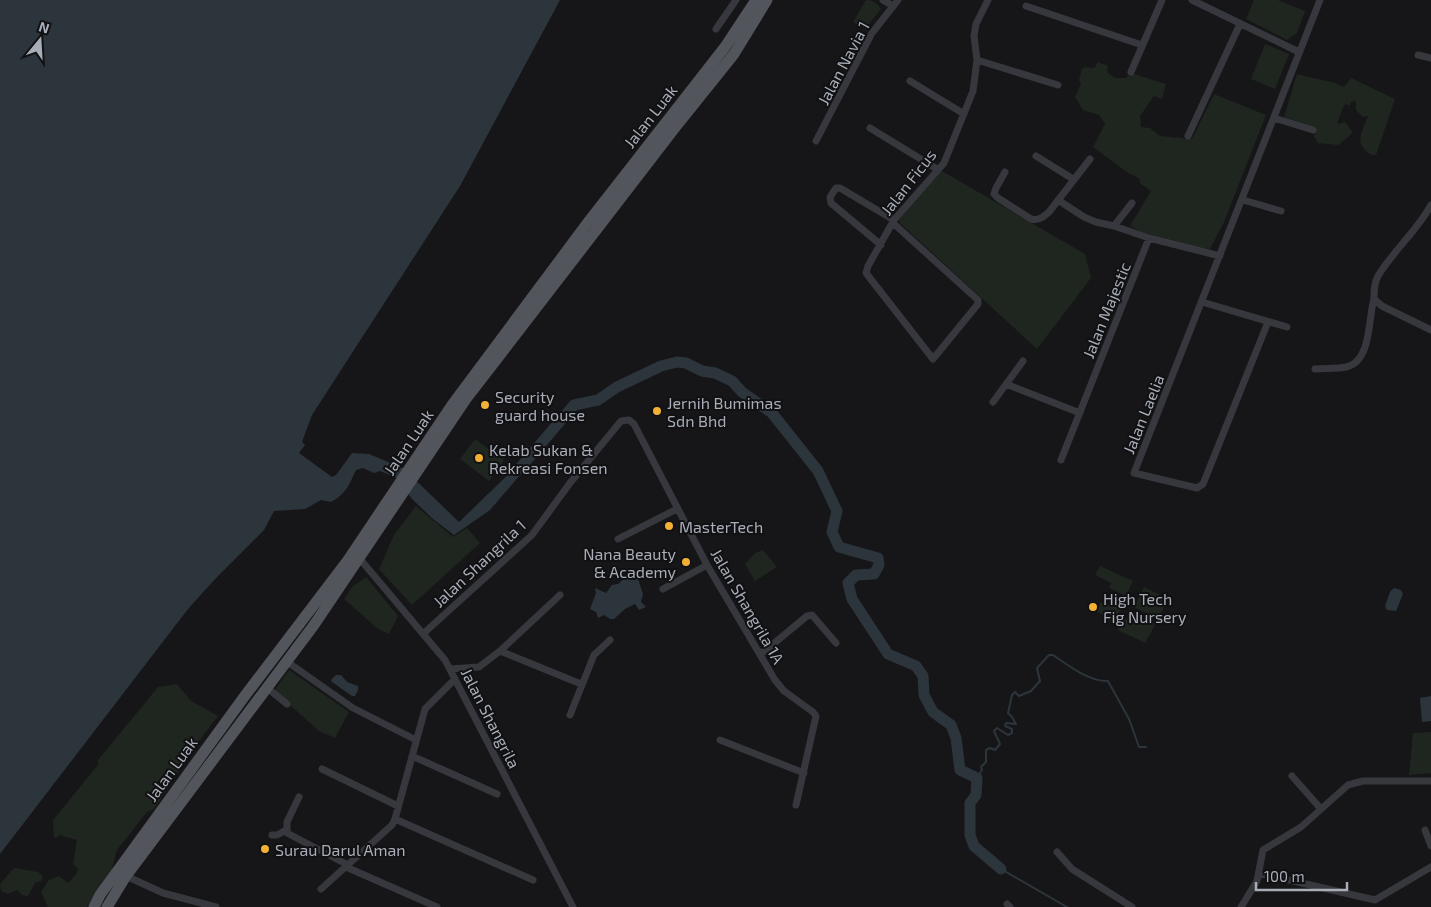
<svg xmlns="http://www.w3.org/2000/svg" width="1431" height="907" font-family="'Exo 2',sans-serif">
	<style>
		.green { fill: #1e261f }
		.water { fill: #2c353c }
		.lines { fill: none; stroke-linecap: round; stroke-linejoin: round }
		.stream { stroke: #2c353c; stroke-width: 2 }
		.river { stroke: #2c353c; stroke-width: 11 }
		.street { stroke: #37383d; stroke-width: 7 }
		.primary { stroke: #53555c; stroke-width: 11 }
		.poi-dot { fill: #f2b134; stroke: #111113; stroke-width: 2 }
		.labels { text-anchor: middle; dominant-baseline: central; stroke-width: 4; stroke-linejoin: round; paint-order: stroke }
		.street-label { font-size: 16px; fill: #a8adb8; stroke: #111113 }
		.poi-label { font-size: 16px; fill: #a8adb8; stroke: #111113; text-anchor: start }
	</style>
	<rect width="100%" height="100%" fill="#161618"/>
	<path class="green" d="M866,0C871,0 878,3 881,9L865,29L853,22Z
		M1254,0H1278L1305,11L1297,33L1287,40L1246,19Z
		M1265,44L1289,54L1275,89L1251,79Z
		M1098,62L1108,66L1107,72L1115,78H1126L1131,73L1166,84L1162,99L1154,96L1140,116L1141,127L1150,128L1160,136L1192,139L1214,94L1266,115L1224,222L1210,249L1201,248L1142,232L1130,226L1151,191L1141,184L1139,178L1128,173L1093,147L1105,124L1099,115L1083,110L1075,97L1081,83L1079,80L1082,69L1085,67L1094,68Z
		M1297,74L1335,83L1344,87L1351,78L1395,99L1376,155C1371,155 1369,154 1365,150C1355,141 1364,128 1368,116L1363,117L1356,110V102L1352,101L1349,106L1346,104C1340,109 1341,117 1337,123L1339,124L1345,122L1353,133L1338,145L1318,143L1314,136L1316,128L1284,117Z
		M942,171L1085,254L1091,278L1037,349L900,223L899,220L937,174Z
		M475,439L504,460L489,481L460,459Z
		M416,506L453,537L467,528L480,543L412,605L379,569L394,535Z
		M763,550L777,567L755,581L745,564L755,553Z
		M1100,566L1133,581L1126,596L1109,588L1111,583L1095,575Z
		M366,577L398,616L389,634L378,629L344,599L352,587Z
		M1144,587L1168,599L1158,619L1134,607Z
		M1114,594L1125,600L1115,623L1102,618L1103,615L1096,611L1101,602L1108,606Z
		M1131,610L1156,623L1145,643L1118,630L1123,619H1127Z
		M289,670L349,712L335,738L319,731L274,691Z
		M177,684L191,701L218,716L199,741L154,809L147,812L117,850L111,872L87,907H48L41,892L49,880L59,876L68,883L76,875L78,869L73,864L77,840L59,835L56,838L54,837L53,820L98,765V760L158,687Z
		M1431,732V773L1409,775L1413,733Z
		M14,868L38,872L43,876L41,881L35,883L28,896L22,895L17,890L8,894L1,891L0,884Z"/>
	<path class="water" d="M0,0H560L460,186L312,415L302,442L305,445L299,453L332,477L336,475L352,453L369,454L403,468L459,522L514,469L529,458L526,468L490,510L454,535L433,519L412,499L397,478L380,471L374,473L363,468L356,470C349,485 346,494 331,502L321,500L305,509L274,511L264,530L216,578L188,609L0,854Z
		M629,574L638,579L643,594L641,602L646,607L639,610L635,604L625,609L614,619H610L604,615L598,618L596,612L590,609L596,593L595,588L606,593L612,585L618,584Z
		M1394,588L1401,590L1403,594L1396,611L1387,610L1385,606L1390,592Z
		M336,675H341L347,682L358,686V690L355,696H352L332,682L331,680Z
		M1431,696V721L1422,722L1420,698Z"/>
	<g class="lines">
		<path class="stream" d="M977,778L982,770L981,767L986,762V750L990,748L995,750L1000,744L994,731L997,728L1008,735L1012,733V729L1005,726L1006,723L1016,724L1012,717L1008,713L1012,695L1015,692L1019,696L1031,691L1040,681L1037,668L1049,655H1053C1068,665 1089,682 1108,681L1129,719L1139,747H1146
			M1001,869L1067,907"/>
		<path class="river" d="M520,468L574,405L598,400L617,387L661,366L677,362L686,363L702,371L715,373L732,381L742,392L772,413L818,471L837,511L832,532L839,547L878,558L879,565L874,574L856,575L848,583L852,599L888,654L916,666L923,676L924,695L933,712L951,725L956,738L960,770L977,778L976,795L970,803V835L974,846L1001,869"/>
		<path class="street" d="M883,0L893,6
			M1192,0L1299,52
			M1026,6L1142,45
			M716,29L736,0
			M1418,55L1431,58
			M977,60L1058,85
			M1131,72L1162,0
			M910,81L964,114
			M1274,118L1313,130
			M870,128L937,169
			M1188,136L1240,24
			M816,141L872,33L898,0
			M1036,156L1073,179
			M1005,172L996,188L994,194L998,198L1031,219C1039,221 1043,217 1049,212L1090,159
			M1058,200L1084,217L1096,222L1114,226L1149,238
			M1243,200L1281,211
			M1431,205C1417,231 1393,251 1378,276C1374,283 1374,291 1374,299L1382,306L1431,330
			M893,223L978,300V304L933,359L866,273L868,266L894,220L944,163L973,91L977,60L974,36L976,24L988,0
			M1114,226L1132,203
			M881,245L831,203L830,197L836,188H840L894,220
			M1202,302L1287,327
			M1268,322L1203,484L1197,488L1134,473L1320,0
			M1315,369C1325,368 1337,369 1346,367C1372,362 1368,317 1374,299
			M1006,384L1080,413
			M993,402L1023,361
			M1061,460L1149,238L1220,256
			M618,539L677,509
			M360,559L445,660L573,907
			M663,589L707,565
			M424,633L532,535L570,483L621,421L629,420L634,424L707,565L775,680L784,691L813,712L816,716L796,805
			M500,651L560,595
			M761,654L807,616L812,615L836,643
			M286,661L353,708L416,740
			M450,669L479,667L500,651L581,684
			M266,687L287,704
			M570,715L594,655L610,640
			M720,740L804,773
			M412,756L497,794
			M322,769L398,806
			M1292,776L1321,809
			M299,797L287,822V833L348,865
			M395,819L533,880
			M1425,830L1431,846
			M272,835H277L286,830
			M1057,852L1072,869L1132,907
			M346,867L437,907
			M1259,873L1375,900L1431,867
			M126,876L163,893L216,907
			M321,889L392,825L395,819L425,709L455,679
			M1007,904L1010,907
			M1241,907L1257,881L1263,850L1301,827L1348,785L1363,781H1431"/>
		<path class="primary" d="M94,907L100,895L244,697L348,560L452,405L586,225L725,47L756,0
			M107,907L126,876L314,625L466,399L674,129L734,54L767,0"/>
	</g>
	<g class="poi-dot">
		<circle cx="485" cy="405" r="5"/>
		<circle cx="657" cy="411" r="5"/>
		<circle cx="479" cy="458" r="5"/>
		<circle cx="669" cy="526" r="5"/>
		<circle cx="686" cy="562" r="5"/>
		<circle cx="1093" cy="607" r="5"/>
		<circle cx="265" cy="849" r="5"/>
	</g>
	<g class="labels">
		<g class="street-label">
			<text transform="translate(843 63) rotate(-62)">Jalan Navia 1</text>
			<text transform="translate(650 116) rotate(-52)">Jalan Luak</text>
			<text transform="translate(908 182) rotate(-52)">Jalan Ficus</text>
			<text transform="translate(1106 310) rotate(-68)">Jalan Majestic</text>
			<text transform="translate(1143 414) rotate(-68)">Jalan Laelia</text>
			<text transform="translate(408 442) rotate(-56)">Jalan Luak</text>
			<text transform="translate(479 563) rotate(-43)">Jalan Shangrila 1</text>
			<text transform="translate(748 606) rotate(60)">Jalan Shangrila 1A</text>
			<text transform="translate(491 718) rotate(63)">Jalan Shangrila</text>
			<text transform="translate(171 769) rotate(-54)">Jalan Luak</text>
		</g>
		<g class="poi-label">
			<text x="495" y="396">Security<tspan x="495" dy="18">guard house</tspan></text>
			<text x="667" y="402">Jernih Bumimas<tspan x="667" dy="18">Sdn Bhd</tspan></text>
			<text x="489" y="449">Kelab Sukan &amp;<tspan x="489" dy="18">Rekreasi Fonsen</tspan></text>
			<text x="679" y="526">MasterTech</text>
			<text x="676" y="553" text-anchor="end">Nana Beauty<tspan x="676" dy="18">&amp; Academy</tspan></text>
			<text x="1103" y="598">High Tech<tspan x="1103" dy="18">Fig Nursery</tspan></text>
			<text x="275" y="849">Surau Darul Aman</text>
		</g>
	</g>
	<g transform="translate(40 40) rotate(18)" stroke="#111113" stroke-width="4" paint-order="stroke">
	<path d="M0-4L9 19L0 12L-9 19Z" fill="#a8adb8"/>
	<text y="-8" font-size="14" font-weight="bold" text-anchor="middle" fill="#a8adb8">N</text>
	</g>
	<path d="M1256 882v8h91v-8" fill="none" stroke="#a8adb8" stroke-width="2.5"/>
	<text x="1264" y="882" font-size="15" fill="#a8adb8" stroke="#111113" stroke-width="4" paint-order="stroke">100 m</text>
</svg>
